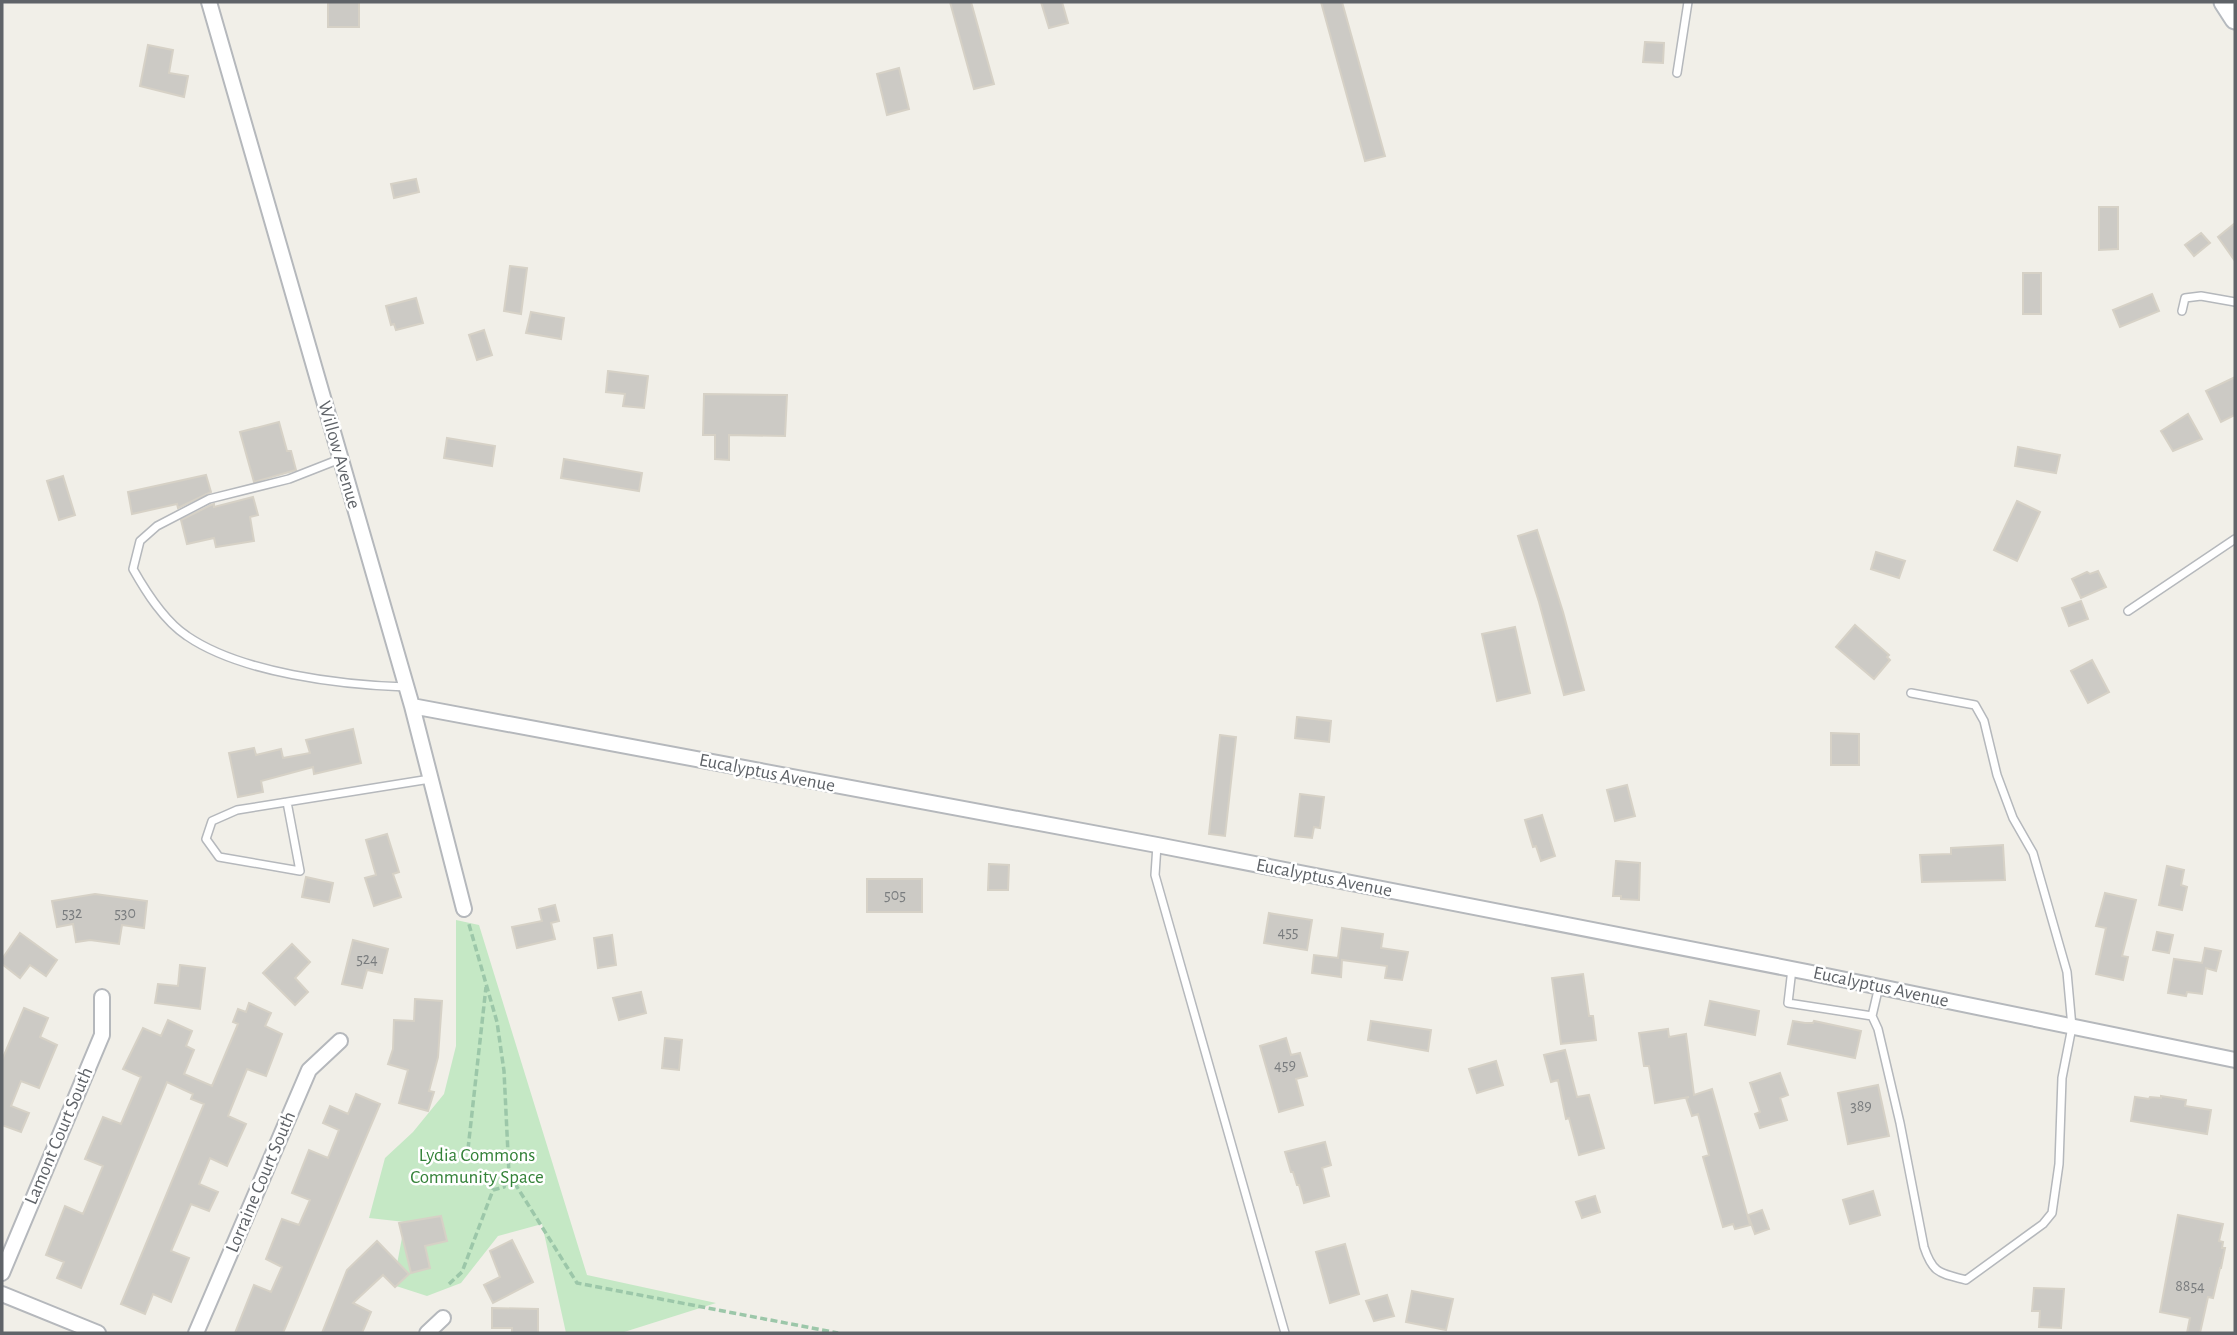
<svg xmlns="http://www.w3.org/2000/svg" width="2237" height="1335" font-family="'Alegreya Sans',sans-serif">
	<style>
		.green { fill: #c5e8c5 }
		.building { fill: #cccac5; stroke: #d6d1c6; stroke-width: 2 }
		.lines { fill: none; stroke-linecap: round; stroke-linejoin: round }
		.lane-casing { stroke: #b5b8bc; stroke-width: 10 }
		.street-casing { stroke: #b5b8bc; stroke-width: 18 }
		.secondary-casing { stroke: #b6babf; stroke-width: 23 }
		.path { stroke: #9cc7a9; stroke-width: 3.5; stroke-dasharray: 7 3.5; stroke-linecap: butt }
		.lane { stroke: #fff; stroke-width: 7 }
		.street { stroke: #fff; stroke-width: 14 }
		.secondary { stroke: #fff; stroke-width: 19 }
		.labels { text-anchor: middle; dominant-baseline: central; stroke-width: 5; stroke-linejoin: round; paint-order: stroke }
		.number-label { font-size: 16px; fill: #7a7d7f }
		.street-label { font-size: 19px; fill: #5f6368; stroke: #fff }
		.park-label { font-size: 19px; fill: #348238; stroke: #fff }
	</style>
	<rect width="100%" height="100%" fill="#f1efe8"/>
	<path class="green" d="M456,920L479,925L587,1275L716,1303L621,1333H566L542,1224L498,1236L461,1283L427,1296L393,1285L405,1222L369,1218L385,1158L413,1132L444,1094L456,1046Z"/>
	<path class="building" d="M328,2H359V27H328Z
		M950,2H971L994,84L974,89Z
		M1041,2H1062L1068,23L1049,28Z
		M1321,2H1342L1385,156L1365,161Z
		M1645,42L1664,43L1663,63L1643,62Z
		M148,45L173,50L169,73L188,76L184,97L140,86Z
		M899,68L909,109L887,115L877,74Z
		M416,179L419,192L394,198L391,184Z
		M2099,207H2118V249L2099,250Z
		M2235,223V261L2218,237Z
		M2201,233L2210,243L2194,256L2185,245Z
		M510,266L527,268L521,314L504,311Z
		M2023,273H2041V314H2023Z
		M2152,294L2159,311L2120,327L2113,310Z
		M416,298L423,323L396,330L394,324L391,325L386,306Z
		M531,312L564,318L561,339L526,333Z
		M484,330L492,355L477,360L469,335Z
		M608,371L648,376L644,408L623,406L625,394L606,392Z
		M2235,377V415L2221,422L2206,391Z
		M704,394L787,395L785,436L729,435V460L715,459V435H703Z
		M2188,414L2202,439L2173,451L2161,431Z
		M279,422L287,451H291L296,470L254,482L240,432Z
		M447,438L495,446L492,466L444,458Z
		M2018,447L2060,455L2056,473L2015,466Z
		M564,459L642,473L639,491L561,478Z
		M206,475L211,492L178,508L177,504L132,514L128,492Z
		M63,476L75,515L59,520L47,481Z
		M253,497L258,515L250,517L254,541L216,547L214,538L187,544L181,520L211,505L214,504V507Z
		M2017,501L2040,512L2017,561L1994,550Z
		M1537,530L1563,612L1584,690L1564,695L1539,602L1518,536Z
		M1876,552L1905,561L1899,578L1871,569Z
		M2098,571L2106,587L2081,598L2072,579L2087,572L2090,574Z
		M2081,601L2088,619L2069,626L2062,608Z
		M1855,625L1889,655L1887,657L1890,660L1874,679L1836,647Z
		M1515,627L1530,693L1497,701L1482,634Z
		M2092,660L2109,692L2088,703L2071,671Z
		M1297,717L1331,721L1329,742L1295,738Z
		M353,729L361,763L314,774L313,767L261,781L263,792L238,797L229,753L254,748L256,755L281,749L283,758L310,753L306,740Z
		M1831,733L1859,734V765H1831Z
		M1220,735L1236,737L1225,836L1209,834Z
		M1627,785L1635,816L1615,821L1607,790Z
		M1300,794L1324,797L1320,828L1314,827L1312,838L1295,836Z
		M1542,815L1555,856L1541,861L1536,846L1533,847L1525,820Z
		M387,834L399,872L393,874L401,897L374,906L365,878L376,875L366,840Z
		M2003,845L2005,880L1922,882L1920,855L1951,854V848Z
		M1616,861L1640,863L1639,900L1621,899V896H1613Z
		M989,864L1009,865L1008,890H988Z
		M2167,866L2184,870L2181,885L2187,887L2182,910L2159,905Z
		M306,877L333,883L329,902L302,897Z
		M867,879H922V912H867Z
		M2105,893L2136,900L2122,956L2128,957L2123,980L2096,974L2106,928L2096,926Z
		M95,894L147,901L144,928L122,925L119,944L90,940L76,942L73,924L57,927L52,901Z
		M555,905L559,921L551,923L555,939L517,948L512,927L542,921L539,909Z
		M1269,913L1312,920L1307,950L1264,943Z
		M1342,928L1383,934L1381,948L1408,952L1402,980L1385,978L1387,966L1342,960L1341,977L1312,973L1314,955L1338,958Z
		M2157,932L2173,935L2169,953L2153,950Z
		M20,933L57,960L46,976L30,965L20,978L2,964V959Z
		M612,935L616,965L598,968L594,938Z
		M353,940L388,949L382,973L367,970L362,988L342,984Z
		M292,944L310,962L295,978L308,992L295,1005L263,973Z
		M2205,948L2221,951L2216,971L2206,968L2202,994L2187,992L2186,996L2168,993L2174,959L2202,963Z
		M180,965L205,968L200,1009L155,1003L158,984L178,986Z
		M1583,974L1589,1016H1593L1596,1040L1561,1044L1552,978Z
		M641,992L646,1013L619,1020L613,998Z
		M415,999L442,1001L438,1057L429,1091L434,1092L428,1111L399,1103L408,1070L388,1064L393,1049L394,1020L414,1021Z
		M1710,1001L1759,1011L1755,1035L1705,1025Z
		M249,1003L271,1013L265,1026L282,1034L266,1076L247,1069L236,1096L228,1116L246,1124L227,1166L210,1158L199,1184L218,1192L209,1211L191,1204L171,1251L189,1258L171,1302L153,1294L145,1314L121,1304L204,1104L191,1099L193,1094L167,1082L81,1288L57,1278L64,1262L46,1255L65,1206L83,1214L103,1166L85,1159L103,1117L121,1124L141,1077L123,1069L143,1028L161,1036L168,1020L192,1031L186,1046L194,1050L184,1074L212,1086L238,1024L233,1022L238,1009L246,1012Z
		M24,1008L48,1018L40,1037L57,1045L39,1088L21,1081L11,1106L29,1113L21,1132L2,1125V1126V1060Z
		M1371,1021L1431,1030L1428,1051L1368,1040Z
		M1793,1021L1805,1023H1813L1814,1021L1861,1031L1855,1058L1788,1044Z
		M1668,1029L1669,1037L1686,1034L1694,1095L1712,1089L1750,1225L1735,1229L1733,1224L1723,1227L1703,1157L1709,1155L1698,1114L1692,1116L1686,1098L1689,1097L1655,1103L1649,1066H1644L1639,1033Z
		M665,1038L682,1040L679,1070L662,1068Z
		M1286,1038L1291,1055L1300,1053L1307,1076L1296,1079L1303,1105L1279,1112L1260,1046Z
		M1565,1050L1577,1097L1589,1095L1604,1148L1579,1155L1569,1118L1566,1119L1558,1080L1551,1082L1544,1055Z
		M1496,1061L1503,1085L1477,1093L1469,1069Z
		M1780,1073L1788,1095L1780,1098L1787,1120L1760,1128L1755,1114L1760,1112L1750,1083Z
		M1878,1085L1889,1136L1848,1144L1838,1093Z
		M356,1094L380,1104L283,1333H235L254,1285L271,1292L282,1267L266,1259L282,1219L299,1225L310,1200L292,1193L309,1150L328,1158L339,1130L323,1123L330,1106L348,1114Z
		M2161,1096L2186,1100L2185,1106L2211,1110L2207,1134L2131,1121L2135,1097L2149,1099L2150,1097L2161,1098Z
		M1325,1142L1331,1165L1322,1168L1329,1196L1304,1203L1299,1185H1297L1293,1172H1291L1285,1152Z
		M1873,1191L1880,1215L1850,1224L1843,1200Z
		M1595,1196L1600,1212L1582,1218L1576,1202Z
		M1762,1210L1769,1229L1755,1234L1748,1215Z
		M2178,1215L2223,1224L2219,1241L2223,1242L2222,1248H2225L2221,1268H2220L2213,1298L2208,1297L2200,1333H2187L2190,1318L2160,1312Z
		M441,1216L447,1241L425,1246L430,1268L411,1273L399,1223Z
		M512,1240L533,1282L493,1303L484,1285L500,1277L490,1251Z
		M377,1241L409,1274L395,1287L383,1275L353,1303L371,1312L362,1333H322L347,1270Z
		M1345,1244L1359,1294L1330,1303L1316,1252Z
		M2034,1288L2064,1289L2061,1328L2039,1327L2040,1311H2032Z
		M1412,1291L1453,1299L1446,1330L1406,1322Z
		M1387,1295L1394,1316L1374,1321L1366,1301Z
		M492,1308L538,1309V1333H512V1328H492Z"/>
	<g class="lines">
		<g class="lane-casing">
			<path id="lane" d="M1677,73L1688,2
				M2182,311L2185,298L2201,296L2235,302
				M340,459L289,479L209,499L157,526L140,541L133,569C146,592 164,621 187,636C241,673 341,685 406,687
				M2128,611L2235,539
				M287,802L300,871L219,857L206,839L212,821L237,810L430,779
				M1157,845L1155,875L1285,1333
				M1792,969L1788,1003L1872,1016
				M1879,986L1872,1016L1878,1029L1900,1123L1924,1247C1933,1274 1940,1273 1966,1280L2043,1224L2052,1213L2059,1164L2062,1078L2072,1027L2067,972L2033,853L2013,818L1997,775L1984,721L1975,705L1911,693"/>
		</g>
		<g class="street-casing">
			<path id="street" d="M209,2L412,706L464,909
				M412,706L1157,845L1807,972L2235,1060
				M2,1273L102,1035V997
				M2,1294L98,1333
				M196,1333L309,1070L340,1041
				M427,1333L443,1318"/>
		</g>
		<g class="secondary-casing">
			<path id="secondary" d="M2224,2L2235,19"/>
		</g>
		<path class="path" d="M468,1149L486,987
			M509,1174L577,1283L838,1333
			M449,1284L462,1272L493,1190L504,1187L509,1174L504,1071L497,1022L468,921"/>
		<use href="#lane" class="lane"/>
		<use href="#street" class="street"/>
		<use href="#secondary" class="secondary"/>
	</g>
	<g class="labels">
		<g class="number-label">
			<text x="895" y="895">505</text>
			<text x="72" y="913">532</text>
			<text x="125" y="913">530</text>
			<text x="1288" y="932">455</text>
			<text x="367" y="959">524</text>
			<text x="1285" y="1065">459</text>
			<text x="1861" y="1106">389</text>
			<text x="2190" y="1286">8854</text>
		</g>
		<g class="street-label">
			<text transform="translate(339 455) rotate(74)">Willow Avenue</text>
			<text transform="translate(767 773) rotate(11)">Eucalyptus Avenue</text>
			<text transform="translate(1324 878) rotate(11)">Eucalyptus Avenue</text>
			<text transform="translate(1881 987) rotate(12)">Eucalyptus Avenue</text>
			<text transform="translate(59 1136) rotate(-67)">Lamont Court South</text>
			<text transform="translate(261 1182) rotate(-67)">Lorraine Court South</text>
		</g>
		<g class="park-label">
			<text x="477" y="1155">Lydia Commons<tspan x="477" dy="22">Community Space</tspan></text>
		</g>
	</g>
	<rect width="2237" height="1335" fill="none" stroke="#5f6368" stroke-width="7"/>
</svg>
